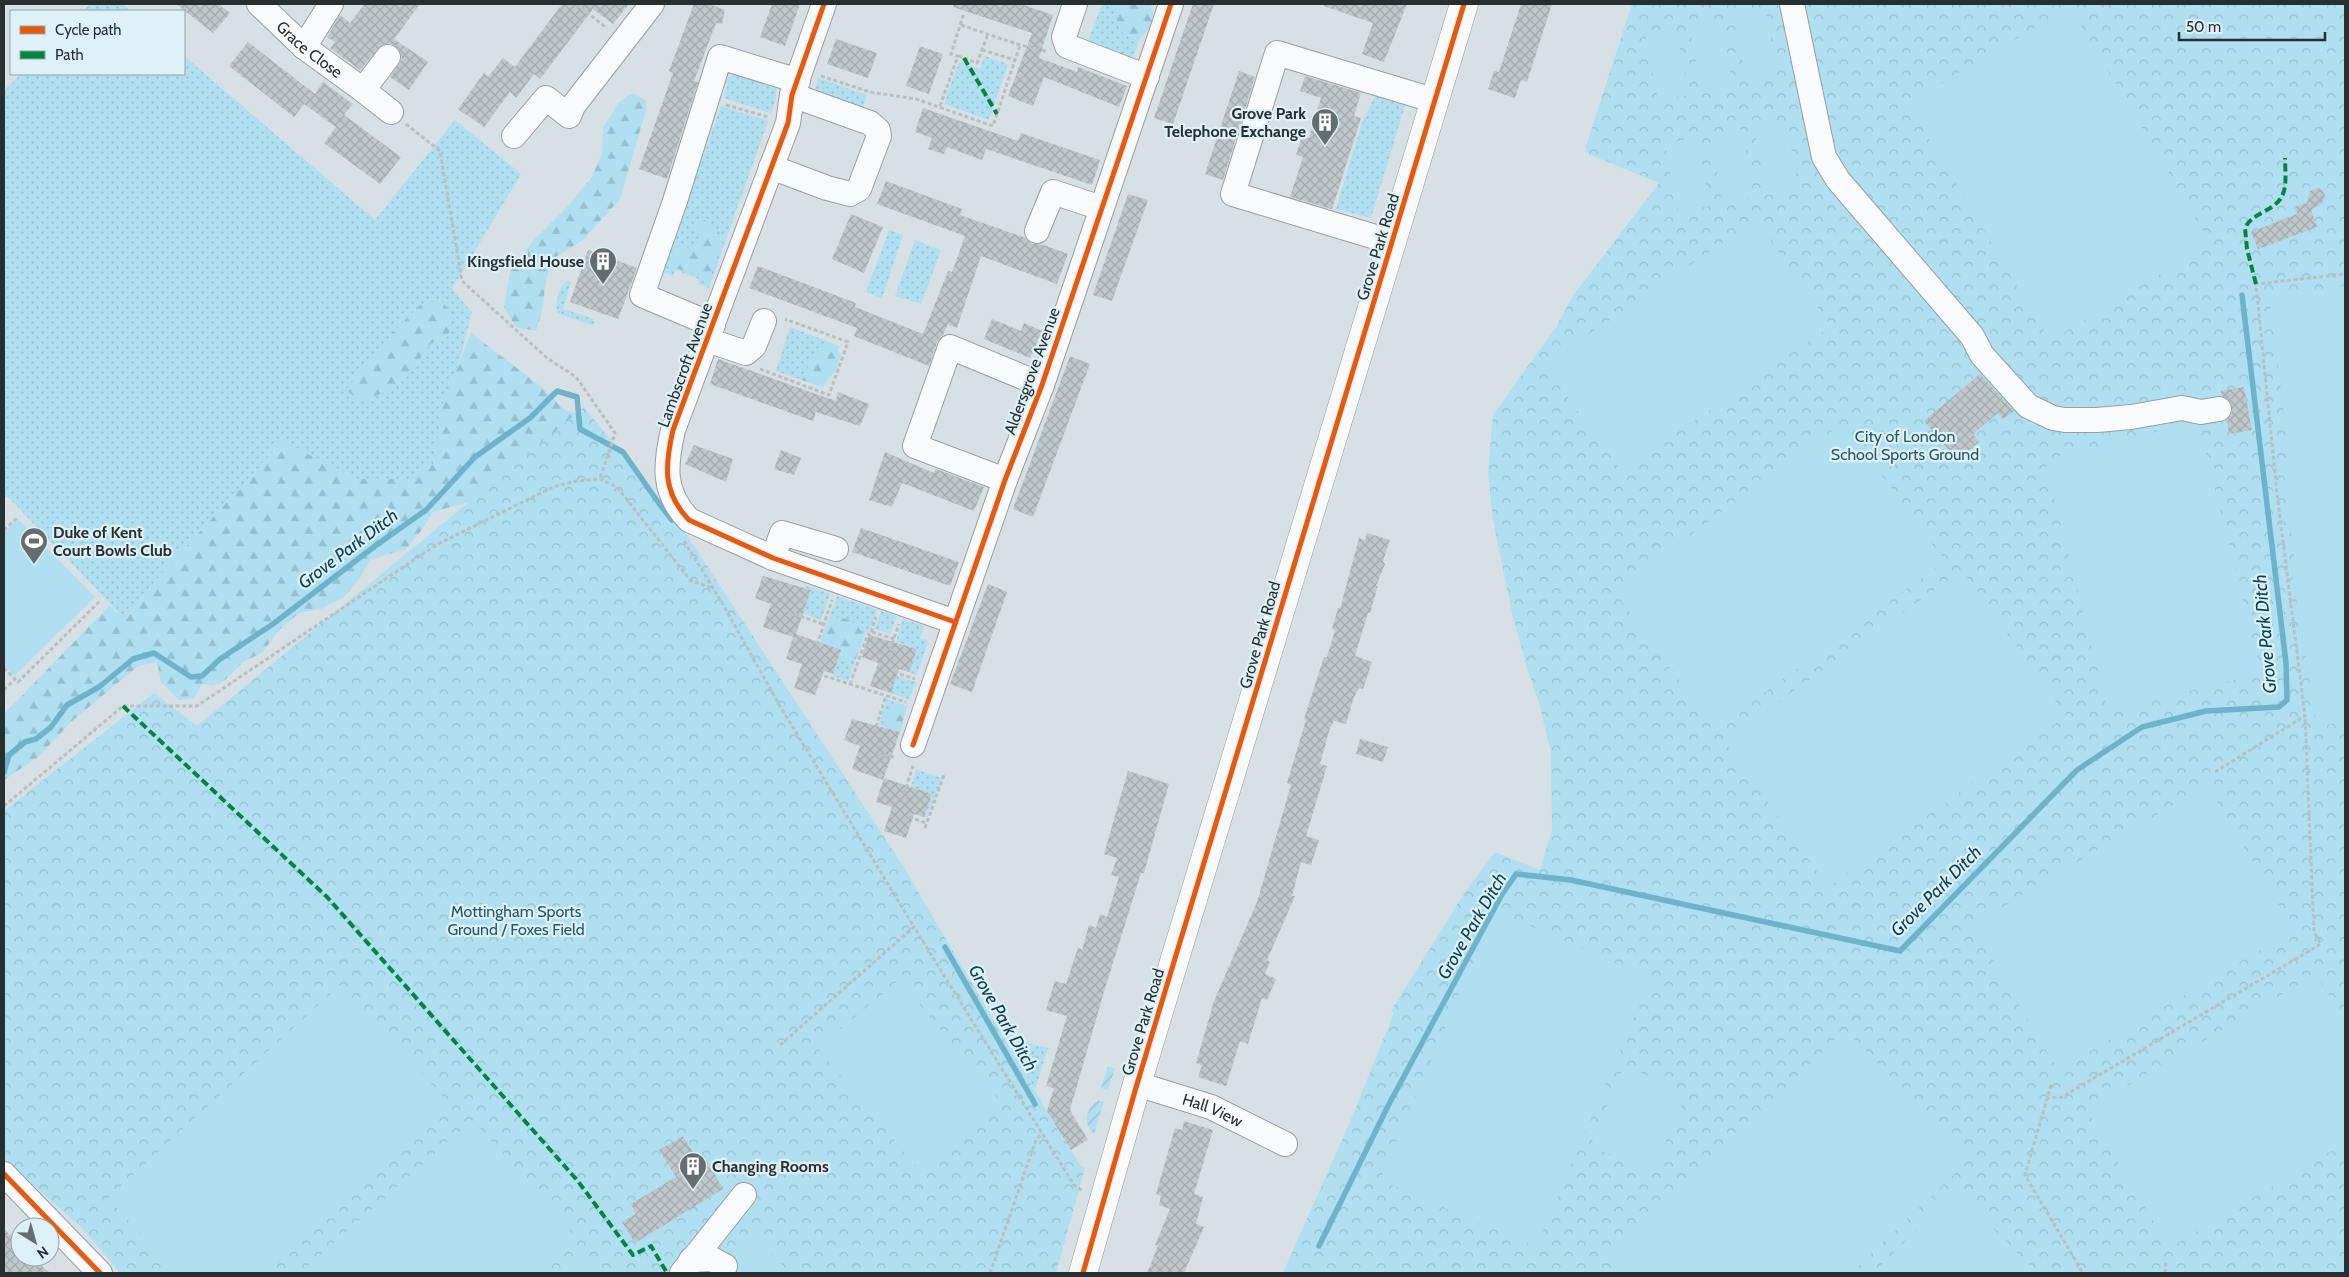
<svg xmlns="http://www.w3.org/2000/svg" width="2349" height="1277" font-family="Cabin,sans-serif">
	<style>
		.grass { fill: url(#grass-dots) }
		.forest { fill: url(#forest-firs) }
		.park { fill: url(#park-crowns) }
		.garden { fill: url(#garden-furrows) }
		.pitch { fill: #afdff0 }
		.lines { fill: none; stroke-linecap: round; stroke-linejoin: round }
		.stream { stroke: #6db3c9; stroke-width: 5.5 }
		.building { fill: url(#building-cross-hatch) }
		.minor-casing { stroke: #989fa2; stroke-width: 26 }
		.major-casing { stroke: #989fa2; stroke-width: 29 }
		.path { stroke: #bbbfc1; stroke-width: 3; stroke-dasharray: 4 2.5; stroke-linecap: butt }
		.minor { stroke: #f9fafb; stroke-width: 24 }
		.major { stroke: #f9fafb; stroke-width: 28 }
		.quiet { stroke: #00873e; stroke-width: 4; stroke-dasharray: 8 4; stroke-linecap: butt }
		.cycleway-casing { stroke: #def1f7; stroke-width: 8 }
		.cycleway { stroke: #e8590c; stroke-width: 5 }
		.labels { text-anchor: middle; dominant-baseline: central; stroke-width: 4.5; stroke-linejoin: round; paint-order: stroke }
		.street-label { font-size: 16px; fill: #282f31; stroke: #def1f7 }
		.poi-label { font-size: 16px; font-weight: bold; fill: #282f31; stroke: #def1f7; text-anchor: end }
		.park-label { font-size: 16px; fill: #235868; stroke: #def1f7 }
		.water-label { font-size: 18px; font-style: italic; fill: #074352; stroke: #def1f7 }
	</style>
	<defs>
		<pattern id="grass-dots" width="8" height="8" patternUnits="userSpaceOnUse" patternTransform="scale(1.25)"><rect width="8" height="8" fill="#afdff0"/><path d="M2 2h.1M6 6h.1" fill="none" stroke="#97c0ce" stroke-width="1.8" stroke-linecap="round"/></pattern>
		<pattern id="forest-firs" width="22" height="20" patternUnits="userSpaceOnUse" patternTransform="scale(1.25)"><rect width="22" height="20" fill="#afdff0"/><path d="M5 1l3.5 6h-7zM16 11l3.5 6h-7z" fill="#97c0ce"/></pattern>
		<pattern id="park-crowns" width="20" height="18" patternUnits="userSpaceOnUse" patternTransform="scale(1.25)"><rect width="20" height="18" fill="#afdff0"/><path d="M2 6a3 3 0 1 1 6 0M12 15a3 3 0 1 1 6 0" fill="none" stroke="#97c0ce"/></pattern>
		<pattern id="garden-furrows" width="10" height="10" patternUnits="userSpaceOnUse" patternTransform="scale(1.25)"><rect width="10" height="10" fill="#afdff0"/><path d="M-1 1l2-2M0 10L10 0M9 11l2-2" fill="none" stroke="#97c0ce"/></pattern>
		<pattern id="building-cross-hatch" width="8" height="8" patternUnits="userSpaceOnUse" patternTransform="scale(1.25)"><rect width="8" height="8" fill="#bfc7ca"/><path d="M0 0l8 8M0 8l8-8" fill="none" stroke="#a4abae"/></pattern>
	</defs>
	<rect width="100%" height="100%" fill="#d7e0e4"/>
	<path class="grass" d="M90,4H122L131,11H83Z
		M1102,4H1152L1131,63L1086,47Z
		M184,56L375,220L455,120L521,174L452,289L472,312L433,464L408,479H356L283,441L163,572L125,619L7,496L4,498V91L21,74H184Z
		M985,56L1008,64L989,120L944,104L959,62L980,69Z
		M737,73L776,86V99L771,113L723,98L728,84L726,83L728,78Z
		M818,78L867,95L861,112L814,96Z
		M1376,94L1406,102L1371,218L1336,209L1362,123Z
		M721,106L768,121L709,288L698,284L699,279L676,270L673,276L662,272Z
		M889,230L903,235L882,298L866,292Z
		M915,240L941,250L921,304L895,296Z
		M567,281L571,282L563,309L593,319L595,323L592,325L557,313C555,304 559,287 567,281Z
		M790,327L839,346L823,387L776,371Z
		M805,585L830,594L821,620L803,613L811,590L804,587Z
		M837,596L877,610L869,632L866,631L848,681L833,676L841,650L820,643Z
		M881,611L897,616L890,634L875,629Z
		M903,619L924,626L920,638L928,641L917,675L909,672L917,649L896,642Z
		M897,676L916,682L909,700L891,693Z
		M887,699L907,706L900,732L879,725Z
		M916,769L942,778L927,817H924L932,794L911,787Z
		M1016,1040L1048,1048L1035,1090L1011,1049L1018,1047Z"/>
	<path class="forest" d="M1108,4H1150C1157,16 1150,30 1140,38C1123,40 1115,27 1117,11Z
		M633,93L645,100L646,110L620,199L583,240L554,258L546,280L542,312L536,331L516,327L504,307L510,272L533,241L570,204L591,178L602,154L603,128L619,102Z
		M705,220L724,237L708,283L698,275L672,267L669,259L675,247L694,248L699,237L695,225Z
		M441,300L451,313L449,333L440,341L432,342L416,364L392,389L362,402L346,390L397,328L420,305Z
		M471,333L539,385L565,410L585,417L505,492L433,512L421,531L406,549L370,560L360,578L344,597L321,609L299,613L278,631L262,653L243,662L224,681L213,686L202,684L194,699L179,700L161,682L157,662L138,666L72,721L38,757L4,780V714L109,606L126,619L163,572L283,441L356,479H408L433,464L444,400Z
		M829,342L839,346L838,351L841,355L837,367L823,387L802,380C811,365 810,348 829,342Z
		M838,617L851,620L864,634L856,659L845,662L838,661L841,650L820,643L828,621Z
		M895,702L907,706L900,732L887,728C886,717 887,710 895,702Z"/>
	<path class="park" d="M1632,4H2345V1273H1283L1350,1122L1394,1013L1391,1011L1465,892L1495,852L1540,870L1552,830L1551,752L1539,703L1524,660H1525L1512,613L1493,520L1488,470L1493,415L1556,327L1573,296L1659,183L1586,153L1587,149H1585Z
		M584,407L683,529L903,866L1057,1128L1081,1166L1085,1168L1056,1273H120L83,1229L4,1159V811L154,693L197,726Z"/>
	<path class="garden" d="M1108,1067L1115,1068L1108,1090L1101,1088Z
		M1098,1101H1104L1094,1134C1083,1124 1085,1109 1098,1101Z"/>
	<path class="pitch" d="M1765,7L1778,78L1746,83L1734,13Z
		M2070,7L2211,244L2050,341L1908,103Z
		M1721,19L1733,86L1702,92L1689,24Z
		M1676,27L1689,95L1658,100L1645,33Z
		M1786,121L1799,189L1767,195L1754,127Z
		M1742,129L1754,197L1723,203L1710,135Z
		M1697,137L1710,206L1678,212L1665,144Z
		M1756,220L1831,326L1622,471L1544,365Z
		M2345,286V722L2317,726L2291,566L2295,565L2284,470L2288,445L2269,296Z
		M2198,421L2261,673L2108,712L2045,460Z
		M1843,423L1945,561L1715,729L1614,591Z
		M18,519L95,597L14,676L4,665V533Z
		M1962,570L2066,716L1828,887L1724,741Z
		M2207,785L2294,930L2058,1070L1972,925Z
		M1495,911L1651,978L1536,1247L1380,1180Z
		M2316,974L2345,1023V1143L2169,1248L2087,1110Z
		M899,980L1001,1102L919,1170L818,1048Z
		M340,985L450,1104L266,1273H177L108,1198Z
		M1845,1030L1970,1159L1851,1273H1626L1610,1257Z
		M1624,1066L1687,1092L1653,1172L1590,1146Z
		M473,1120L575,1236L533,1273H300Z
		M1956,1191L2037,1273H1873Z
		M756,1237L790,1273H736L727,1264Z
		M578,1254L596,1273H557Z"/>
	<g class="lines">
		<path class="stream" d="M4,772L9,755L25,742L36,739L51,727L67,705L99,687L133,659L154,653L191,677L202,676L220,659L273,624L375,546L426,510L475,457L530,418L557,391L577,397L580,429L623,452L658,502L672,520
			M945,947L1035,1104
			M1319,1246L1388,1106L1501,896L1516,874L1571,880L1900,951L2077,770L2142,727L2206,711L2279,707L2287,700L2286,663L2242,295"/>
	</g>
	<path class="building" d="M176,4H218L230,13L213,33Z
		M365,4H420L394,39L428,62L409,90L390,77L402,59L400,51L396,46L389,43L382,45L360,70L330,48L335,42L327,37L340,15L350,23Z
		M562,4H629L613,24L593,9L540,79L534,74L516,98L510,92L484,127L458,109L484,73L488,77L503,58L515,67Z
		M694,4H709L725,10L722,24L716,23L694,81L698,82L667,179L639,169L673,73L669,71Z
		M772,4H800L785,46L760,37Z
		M954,4H1021L1053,15L1039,58L1077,72L1078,67L1127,86L1119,107L1044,77L1033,106L1008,96L1032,33L953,7Z
		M1193,4H1214L1173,124L1154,118Z
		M1324,4H1407L1384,62L1362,54L1373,23L1324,6Z
		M1521,4H1552L1527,82L1521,80L1515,98L1488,89L1494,71L1499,72Z
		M836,39L877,53L868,78L827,64Z
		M248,42L315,94L323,82L353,104L344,115L401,157L380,184L324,143L336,127L304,104L294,117L229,66Z
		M920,46L943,54L929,94L906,86Z
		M1239,71L1255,77L1223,180L1205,174Z
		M1305,76L1361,93L1354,116L1361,118L1332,209L1290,197L1303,157L1296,155L1302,136L1309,138L1321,98L1300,91Z
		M923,108L1018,141L1021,133L1100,160L1092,185L986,149L982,160L947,147L944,154L928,149L932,138L915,132Z
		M886,181L962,209L960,215L1026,238L1032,244H1041L1068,254L1057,284L981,256L957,328L948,324L943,335L937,342L929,366L854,336L857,328L749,288L758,266L856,303L855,307L923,334L948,271L952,272L965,236L877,204Z
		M2318,188L2323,191L2325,196L2322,203L2311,210L2317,227L2258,249L2251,232L2297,214L2294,207L2307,203L2310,191Z
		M1128,194L1148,200L1112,301L1093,295Z
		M851,214L883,227L864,273L832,259Z
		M588,250L637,268L618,319L570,302Z
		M992,319L1021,331L1024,323L1042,331L1030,358L984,339Z
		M1070,356L1090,364L1033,517L1013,509Z
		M718,359L836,401L838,392L869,404L860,426L816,412L813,421L710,384Z
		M1980,374L2014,411L2003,419L1998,413L1973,434L1979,442L1957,460L1924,421Z
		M2244,387L2252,430L2229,434L2227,420L2232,414V406L2229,400L2222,396L2221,391Z
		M694,445L733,459L726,482L685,464Z
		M781,450L801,458L794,475L774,469Z
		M885,452L934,473L936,469L984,487L974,511L902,483L892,507L869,500Z
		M861,528L959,562L950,586L852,552Z
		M1367,533L1390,540L1383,561L1385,564L1376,586H1378L1370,613H1368L1355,656L1372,662L1363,689L1359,688L1354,697L1346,724L1334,721L1330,728L1320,764L1327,766L1306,836L1319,840L1311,865L1301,862L1292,896H1295L1267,960L1270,962L1265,974L1276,979L1267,1000L1262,998L1248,1044L1240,1041L1226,1086L1198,1077L1202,1065L1196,1063L1214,1001L1257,902L1291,785L1287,783L1306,720L1304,719L1324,657H1327L1335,630L1332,629L1338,608L1340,609L1359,538L1365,540Z
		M763,576L811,590L796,634L841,650L833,674L824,671L815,695L794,688L802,664L786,659L793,637L763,627L771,604L755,598Z
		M988,584L1007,592L972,692L950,684Z
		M869,635L917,649L909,672L899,669L891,693L870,686L878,663L862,657Z
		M852,719L900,732L883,780L852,769L860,746L844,740Z
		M1360,739L1388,747L1383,762L1356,754Z
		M1128,771L1169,784L1144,873H1141L1103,995L1070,1110L1088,1140L1071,1150L1047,1111L1054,1088L1046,1086L1067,1016L1046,1010L1055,981L1066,984L1078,948L1082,950L1089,925L1096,928L1100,914L1107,917L1119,877L1111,875L1117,858L1104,854Z
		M884,778L932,794L924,817L914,814L906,838L884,831L892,807L876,802Z
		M1184,1121L1213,1130L1194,1194L1203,1197L1196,1224L1204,1227L1184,1273H1147L1158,1246L1155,1245L1170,1209L1159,1205L1161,1196L1156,1194L1175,1128L1182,1130Z
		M683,1136L698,1160L704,1156L723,1189L635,1243L622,1222L636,1214L631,1204L676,1177L659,1150Z
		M4,1229L20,1245V1257H32L50,1273H4Z"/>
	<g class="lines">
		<g class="minor-casing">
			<g id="minor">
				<path id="s1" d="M259,4L304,47L363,90L388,57"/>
				<path d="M824,4L792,95L788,123L673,430C665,465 662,492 689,520L773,558L955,622"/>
				<path d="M1075,4L1064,37L1067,46L1147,77"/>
				<path d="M1792,4L1824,157L1838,180L1972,336L1982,355L2028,406L2053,418L2065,420H2097L2131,417L2182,408L2201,412L2219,409"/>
				<path d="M304,47L331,4"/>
				<path d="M363,90L391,112"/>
				<path d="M514,136L546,98L569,116L573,106L652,4"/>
				<path d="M771,167L827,188L850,194L859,189L879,136L878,130L870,123L792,95"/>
				<path d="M1037,231L1053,192L1101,208"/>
				<path d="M1392,242L1233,194L1277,53L1436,101"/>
				<path d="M713,325L642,295L675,201L720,57L798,81"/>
				<path d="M707,340L746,353L754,346L764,321"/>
				<path d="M1005,480L915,446L950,347L1042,385"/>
				<path d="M773,558L782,533L836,549"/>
				<path d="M913,745L1005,480L1042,385L1171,4"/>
				<path id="s2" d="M1137,1084L1211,1107L1285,1144"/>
				<path d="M4,1174L100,1273"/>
				<path d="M691,1260L712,1259L725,1266"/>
				<path d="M682,1273L744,1195"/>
			</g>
		</g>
		<g class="major-casing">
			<path id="major" d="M1083,1273L1137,1084L1464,4"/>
		</g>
		<path class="path" d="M576,4L607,28
			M961,25L1020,45L1046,51
			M982,50L1015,60
			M958,56L977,63L988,34
			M821,76L870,92L916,99L993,126L1020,45
			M726,105L768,117
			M940,106L958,56L951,54L964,13
			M406,124L440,151L462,281L547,358L576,377L615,433L600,479
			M760,369L829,395L848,342L785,319
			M4,530L17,518
			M684,541L721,601L780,706L914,927
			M788,612L823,624
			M872,632L894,639
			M890,650L899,624
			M815,651L832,600
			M4,668L18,682L100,601
			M894,672L915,679
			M818,674L906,702
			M850,684L868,634L870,635L876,617
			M4,690L15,679
			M874,733L886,696
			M877,755L894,757
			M2215,772L2305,716L2277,494L2256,284L2345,274
			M904,794L913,766
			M4,806L123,706H197L436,545L553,487L576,481L600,479L617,487L690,580L714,589
			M909,817L926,823
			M925,828L944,775
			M780,1045L914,927L1074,1185L1083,1191
			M2051,1085L2025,1175L2083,1273
			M2046,1098L2062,1097L2321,944L2314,932L2305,716
			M990,1273L1036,1140L1042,1133
			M2165,1273L2166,1261"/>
		<use href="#minor" class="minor"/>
		<use href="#major" class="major"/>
		<path class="quiet" d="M964,58L997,114
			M2256,284L2247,249L2245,228C2253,211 2276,212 2283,194C2287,183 2285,170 2285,158
			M123,706L327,897L577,1180L633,1255L651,1246L667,1273"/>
		<g class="cycleway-casing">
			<path id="cycleway" d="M824,4L792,95L788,123L673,430C665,465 662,492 689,520L773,558L955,622
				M913,745L1005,480L1042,385L1171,4
				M4,1174L100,1273
				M1083,1273L1137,1084L1464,4"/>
		</g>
		<use href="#cycleway" class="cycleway"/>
	</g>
	<defs>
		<g id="building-pin" transform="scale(1.4375)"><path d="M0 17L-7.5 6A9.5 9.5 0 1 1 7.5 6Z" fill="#656d70" stroke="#def1f7"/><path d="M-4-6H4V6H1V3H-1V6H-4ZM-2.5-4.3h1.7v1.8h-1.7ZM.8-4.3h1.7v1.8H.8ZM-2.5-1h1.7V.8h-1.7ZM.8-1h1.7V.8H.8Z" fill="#fff"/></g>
		<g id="stadium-pin" transform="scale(1.4375)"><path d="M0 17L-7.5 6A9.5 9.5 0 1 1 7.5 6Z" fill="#656d70" stroke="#def1f7"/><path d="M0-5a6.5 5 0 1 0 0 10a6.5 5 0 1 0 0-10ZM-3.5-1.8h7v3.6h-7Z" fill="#fff"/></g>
	</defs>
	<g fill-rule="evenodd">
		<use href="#building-pin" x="1325" y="122"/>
		<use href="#building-pin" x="603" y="261"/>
		<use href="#stadium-pin" x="34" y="541"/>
		<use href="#building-pin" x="693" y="1166"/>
	</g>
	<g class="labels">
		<g class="street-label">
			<text stroke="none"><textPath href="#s1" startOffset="68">Grace Close</textPath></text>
			<text transform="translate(1378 247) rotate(-73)">Grove Park Road</text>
			<text transform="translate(685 365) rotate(-70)">Lambscroft Avenue</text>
			<text transform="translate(1032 371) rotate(-70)">Aldersgrove Avenue</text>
			<text transform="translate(1260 635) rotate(-74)">Grove Park Road</text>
			<text transform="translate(1143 1022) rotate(-73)">Grove Park Road</text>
			<text stroke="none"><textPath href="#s2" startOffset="80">Hall View</textPath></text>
		</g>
		<g class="poi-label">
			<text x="1306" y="113">Grove Park<tspan x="1306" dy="18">Telephone Exchange</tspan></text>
			<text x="584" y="261">Kingsfield House</text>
			<text x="53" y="532" text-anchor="start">Duke of Kent<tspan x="53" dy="18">Court Bowls Club</tspan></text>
			<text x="712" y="1166" text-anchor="start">Changing Rooms</text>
		</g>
		<g class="park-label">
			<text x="1905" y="436">City of London<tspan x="1905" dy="18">School Sports Ground</tspan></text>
			<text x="516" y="911">Mottingham Sports<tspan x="516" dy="18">Ground / Foxes Field</tspan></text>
		</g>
		<g class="water-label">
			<text transform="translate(348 549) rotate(-37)">Grove Park Ditch</text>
			<text transform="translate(2265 634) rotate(-95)">Grove Park Ditch</text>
			<text transform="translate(1936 891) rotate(-45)">Grove Park Ditch</text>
			<text transform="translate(1472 926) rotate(-60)">Grove Park Ditch</text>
			<text transform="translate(1003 1018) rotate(60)">Grove Park Ditch</text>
		</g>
	</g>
	<rect width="2349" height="1277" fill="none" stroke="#282f31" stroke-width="10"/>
	<rect x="10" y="10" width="175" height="65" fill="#def1f7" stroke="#95a3a8"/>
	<rect x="20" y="26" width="25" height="8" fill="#e8590c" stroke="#95a3a8"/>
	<text x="55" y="35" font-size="15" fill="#282f31">Cycle path</text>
	<rect x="20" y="51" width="25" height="8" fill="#00873e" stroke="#95a3a8"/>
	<text x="55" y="60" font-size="15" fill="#282f31">Path</text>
	<g transform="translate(35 1242) rotate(143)"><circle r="24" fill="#def1f7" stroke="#95a3a8"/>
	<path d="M0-4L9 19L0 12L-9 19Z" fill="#656d70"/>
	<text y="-8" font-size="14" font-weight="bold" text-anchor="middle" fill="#282f31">N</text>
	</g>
	<path d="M2179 32v8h146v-8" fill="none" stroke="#282f31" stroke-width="2.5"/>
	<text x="2186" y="32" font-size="15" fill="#282f31" stroke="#def1f7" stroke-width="4" paint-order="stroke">50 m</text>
</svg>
